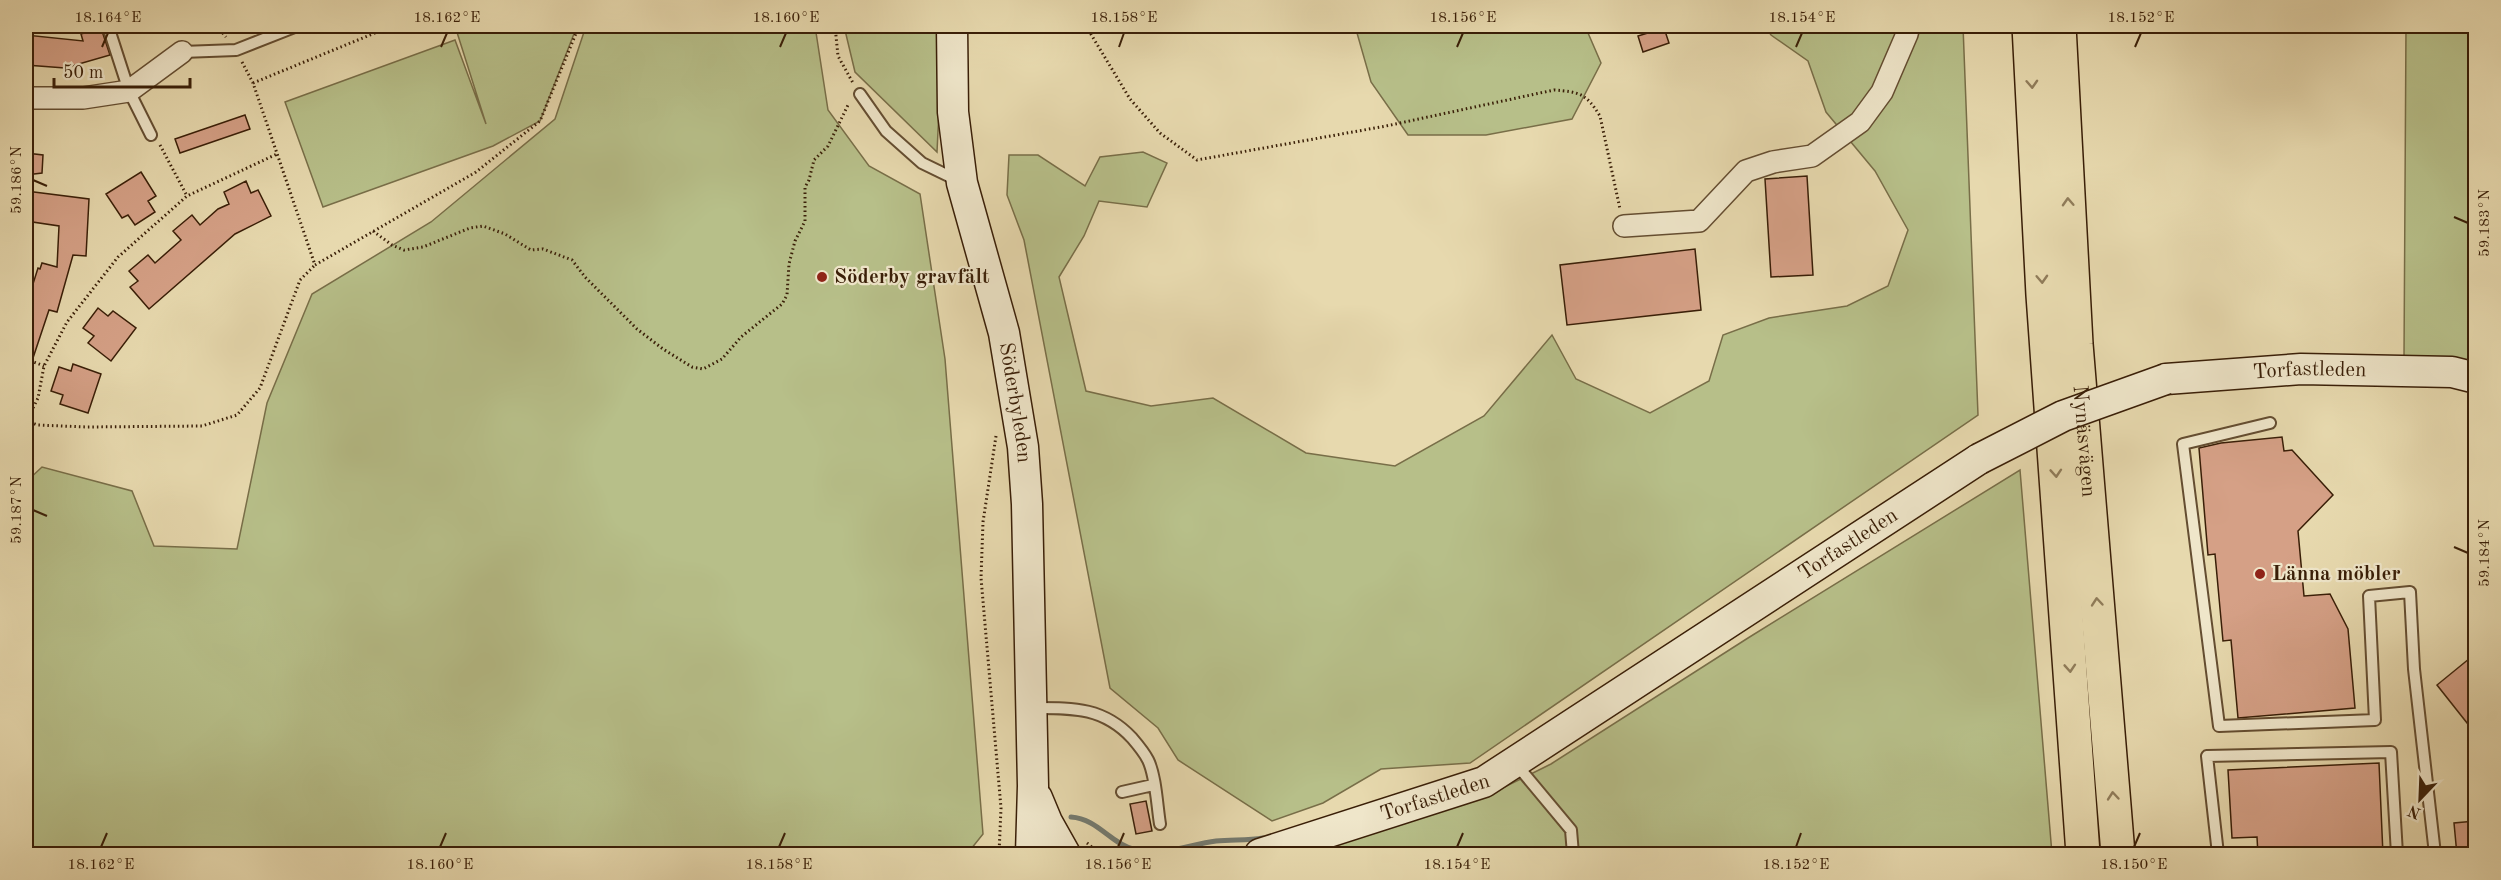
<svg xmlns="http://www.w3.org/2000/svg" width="2501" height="880" font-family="'Old Standard TT',serif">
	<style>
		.green { fill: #b7bf89; stroke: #786e48; stroke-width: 1.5 }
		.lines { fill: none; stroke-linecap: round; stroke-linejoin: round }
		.stream { stroke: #747a6f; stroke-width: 5 }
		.building { fill: #d5a086; stroke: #391e07; stroke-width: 1.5 }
		.lane-casing { stroke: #644d31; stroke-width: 14 }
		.street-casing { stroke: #644d31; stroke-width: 24 }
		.secondary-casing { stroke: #391e07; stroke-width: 33 }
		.highway-casing { stroke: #391e07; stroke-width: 36 }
		.path { stroke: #391e07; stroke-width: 3; stroke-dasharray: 1.5 3; stroke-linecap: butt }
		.lane { stroke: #efe6ca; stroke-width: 10 }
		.street { stroke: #efe6ca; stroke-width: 21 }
		.secondary { stroke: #efe6ca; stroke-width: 30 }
		.highway { stroke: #e7d9ae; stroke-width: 33 }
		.secondary-bridge-casing { stroke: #391e07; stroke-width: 33; stroke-linecap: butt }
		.secondary-bridge { stroke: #efe6ca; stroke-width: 30 }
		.oneway { stroke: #907c5a }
		.ticks { fill: none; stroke: #391e07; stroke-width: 2 }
		.poi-dot { fill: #8f2418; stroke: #efe6ca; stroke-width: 2 }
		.labels { text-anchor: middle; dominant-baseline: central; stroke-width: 4.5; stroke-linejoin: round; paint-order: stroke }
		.poi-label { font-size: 21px; font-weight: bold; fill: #391e07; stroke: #efe6ca; text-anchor: start }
		.street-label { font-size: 21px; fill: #391e07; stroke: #efe6ca }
		.neatline { fill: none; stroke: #391e07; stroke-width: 2 }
		.ticks-label { font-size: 15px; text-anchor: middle; fill: #391e07 }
	</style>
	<rect width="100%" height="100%" fill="#e7d9ae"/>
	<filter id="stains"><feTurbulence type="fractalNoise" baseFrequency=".00333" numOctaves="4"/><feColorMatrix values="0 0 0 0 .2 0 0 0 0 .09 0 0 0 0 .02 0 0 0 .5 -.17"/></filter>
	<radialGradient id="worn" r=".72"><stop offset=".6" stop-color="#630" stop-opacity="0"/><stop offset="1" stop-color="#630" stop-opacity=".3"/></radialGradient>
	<path class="green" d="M455,26H577L540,121L493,146L323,207L285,102L455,40L486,124Z
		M586,26H815L828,110L869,166L920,194L945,359L983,834L967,854H26V482L42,467L132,491L154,546L237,549L267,403L312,294L431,222L555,119Z
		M844,26H943L937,152L855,72Z
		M1355,26H1585L1601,63L1572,119L1486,135H1408L1371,82Z
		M1765,26H1963L1978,415L1470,763L1381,769L1323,803L1272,821L1178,760L1158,728L1110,688L1024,240L1007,195L1009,155H1038L1085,186L1100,157L1143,152L1167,163L1147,207L1099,201L1084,236L1059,277L1086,391L1151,406L1213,398L1306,453L1395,466L1484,416L1552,335L1576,379L1650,413L1709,381L1723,335L1769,318L1847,306L1888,286L1908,230L1875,171L1826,112L1808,61L1771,35Z
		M2406,26H2475V363L2404,358Z
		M2020,470L2052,854H1308L1482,798L1551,764L1748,638Z"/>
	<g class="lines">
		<path class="stream" d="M1071,817C1098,819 1110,843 1133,849C1162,857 1187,845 1216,841C1231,839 1247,841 1263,838"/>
	</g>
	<path class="building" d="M101,28L110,55L65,68L26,65V35L83,41L81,34Z
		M1664,28L1669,43L1643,52L1638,36Z
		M245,115L250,129L180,153L175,139Z
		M26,153L43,155L42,173L26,175Z
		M141,172L156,196L148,201L155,212L135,225L128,215L122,218L106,194Z
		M1807,176L1813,275L1771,277L1765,179Z
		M246,181L251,193L258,190L271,216L235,234L149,309L130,287L138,281L129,271L148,255L155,263L181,240L173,231L192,215L200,225L218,209L229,204L224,192Z
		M26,191L89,199L86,256L73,255L57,312L49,310L28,373H26V306L38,268L40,269L42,263L57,267L59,226L26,221Z
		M1695,249L1701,310L1567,325L1560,265Z
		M98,308L108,316L113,311L136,328L111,361L88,343L94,336L83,328Z
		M73,364L101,374L88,413L60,404L63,395L51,391L59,367L71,371Z
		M2282,437L2284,451L2292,450L2333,495L2298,531L2304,596L2330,594L2348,629L2355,708L2238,718L2231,640L2223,641L2215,554L2208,555L2199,448L2221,443Z
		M2475,654V733L2437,685Z
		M2379,763L2383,855H2258L2257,837L2232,838L2228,770Z
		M1146,801L1152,831L1136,834L1130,804Z
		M2475,821V855H2457L2454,823Z"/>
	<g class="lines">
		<g class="lane-casing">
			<path id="lane" d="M108,26L129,91L151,135
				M182,52L236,50L297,26
				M860,94L886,131L922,163L957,180
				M2270,423L2183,444L2219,726L2375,720L2369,596L2410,592L2414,669L2435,854
				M1033,708C1073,708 1103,707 1132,738C1138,745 1144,752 1148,760C1156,776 1157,806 1160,824
				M1516,764L1571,830L1573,854
				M1122,792L1153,785
				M2218,854L2207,756L2391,752L2397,854"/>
		</g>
		<g class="street-casing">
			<path id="street" d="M26,98H83L129,91L182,52
				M1624,226L1699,221L1746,171L1773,162L1812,156L1860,122L1882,92L1907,34L1909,26"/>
		</g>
		<g class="secondary-casing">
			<g id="secondary">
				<path id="s1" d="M952,26L953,112L962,183L1004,333L1023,447L1027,504L1033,786L1031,854"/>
				<path id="s2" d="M2166,379L2301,369L2452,372L2476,378"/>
				<path d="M1037,798L1047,822L1065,854"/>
				<path id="s3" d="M1260,854L1484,782L1979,459"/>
			</g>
		</g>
		<g class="highway-casing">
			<g id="highway">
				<path d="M2029,26L2043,295L2083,854"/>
				<path id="s4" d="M2059,26L2076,344L2118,854"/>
			</g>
		</g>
		<path class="path" d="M217,26L226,37
			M835,26L838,56L853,83
			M1086,26L1130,99L1160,133L1197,160L1386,126L1554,90C1579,92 1586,93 1600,116L1620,209
			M242,62L253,83L315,265L476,172L540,121L579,26
			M253,83L392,26
			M160,145L187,196
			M373,231L392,245L404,250L423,247L470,228L483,226L505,234L531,250L543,249L572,260L585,277L637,329L663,349L692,367L703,369L722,359L741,337L782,304L787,295L789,264L795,241L805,221V187L809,180L814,160L828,146L849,103
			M26,241L32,242
			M26,359L44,366
			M26,420L37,425L87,427L202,426L237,415L260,388L300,280L315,265
			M27,420L38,398L44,366L67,322L118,257L187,196L277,154
			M996,436L983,522L981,578L1001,808L999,854
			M1087,843L1100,854"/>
		<use href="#lane" class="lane"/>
		<use href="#street" class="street"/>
		<use href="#secondary" class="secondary"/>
		<use href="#highway" class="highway"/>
		<g class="secondary-bridge-casing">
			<path id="secondary-bridge" d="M1979,459L2063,416L2166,379"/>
		</g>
		<use href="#secondary-bridge" class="secondary-bridge"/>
	</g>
	<defs><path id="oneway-chevron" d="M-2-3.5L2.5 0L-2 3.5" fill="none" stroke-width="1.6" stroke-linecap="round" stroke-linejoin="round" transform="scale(1.5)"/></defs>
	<g class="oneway">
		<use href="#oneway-chevron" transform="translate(2032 84) rotate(87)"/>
		<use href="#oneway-chevron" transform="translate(2068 202) rotate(-93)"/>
		<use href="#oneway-chevron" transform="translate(2042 279) rotate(87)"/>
		<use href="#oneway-chevron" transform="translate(2056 473) rotate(86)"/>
		<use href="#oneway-chevron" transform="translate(2097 602) rotate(-95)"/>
		<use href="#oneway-chevron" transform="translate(2070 668) rotate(86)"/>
		<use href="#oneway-chevron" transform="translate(2113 796) rotate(-95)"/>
	</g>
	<path class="ticks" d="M102,47L108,33M441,47L447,33M780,47L786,33M1119,47L1124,33M1457,47L1463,33M1796,47L1802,33M2135,47L2141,33M33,180L47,186M2454,217L2468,223M33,510L47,516M2454,547L2468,553M101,847L107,833M440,847L446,833M779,847L785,833M1118,847L1124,833M1457,847L1463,833M1796,847L1801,833M2134,847L2140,833"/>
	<g class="poi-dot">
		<circle cx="822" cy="277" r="6"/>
		<circle cx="2260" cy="574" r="6"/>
	</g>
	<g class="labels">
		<g class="poi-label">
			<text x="834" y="277">Söderby gravfält</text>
			<text x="2272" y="574">Länna möbler</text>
		</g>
		<g class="street-label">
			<text stroke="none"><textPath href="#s2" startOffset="144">Torfastleden</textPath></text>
			<text stroke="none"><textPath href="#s1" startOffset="384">Söderbyleden</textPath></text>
			<text stroke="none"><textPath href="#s4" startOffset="416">Nynäsvägen</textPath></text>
			<text stroke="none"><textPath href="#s3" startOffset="670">Torfastleden</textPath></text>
			<text stroke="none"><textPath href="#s3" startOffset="184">Torfastleden</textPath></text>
		</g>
	</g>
	<rect width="2501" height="880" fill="none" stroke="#e7d9ae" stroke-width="66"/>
	<g transform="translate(2420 799) rotate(203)" stroke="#efe6ca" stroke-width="4.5" paint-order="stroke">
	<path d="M0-4.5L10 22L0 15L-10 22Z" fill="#391e07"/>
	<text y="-9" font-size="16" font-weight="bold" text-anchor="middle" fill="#391e07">N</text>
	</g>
	<path d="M54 78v9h136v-9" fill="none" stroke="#391e07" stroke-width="3"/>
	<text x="63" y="78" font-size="18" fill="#391e07" stroke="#efe6ca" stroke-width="4.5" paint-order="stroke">50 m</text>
	<rect x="33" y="33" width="2435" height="814" class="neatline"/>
	<g class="ticks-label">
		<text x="108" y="22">18.164°E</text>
		<text x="447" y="22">18.162°E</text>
		<text x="786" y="22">18.160°E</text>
		<text x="1124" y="22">18.158°E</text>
		<text x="1463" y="22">18.156°E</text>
		<text x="1802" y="22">18.154°E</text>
		<text x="2141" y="22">18.152°E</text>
		<text transform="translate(16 180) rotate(-90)" y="5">59.186°N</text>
		<text transform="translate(2484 223) rotate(-90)" y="5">59.183°N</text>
		<text transform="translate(16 510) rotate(-90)" y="5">59.187°N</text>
		<text transform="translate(2484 553) rotate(-90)" y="5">59.184°N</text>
		<text x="101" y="869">18.162°E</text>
		<text x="440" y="869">18.160°E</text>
		<text x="779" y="869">18.158°E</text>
		<text x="1118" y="869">18.156°E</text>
		<text x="1457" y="869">18.154°E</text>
		<text x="1796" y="869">18.152°E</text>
		<text x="2134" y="869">18.150°E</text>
	</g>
	<rect width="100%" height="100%" filter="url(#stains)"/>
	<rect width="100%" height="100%" fill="url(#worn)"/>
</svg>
